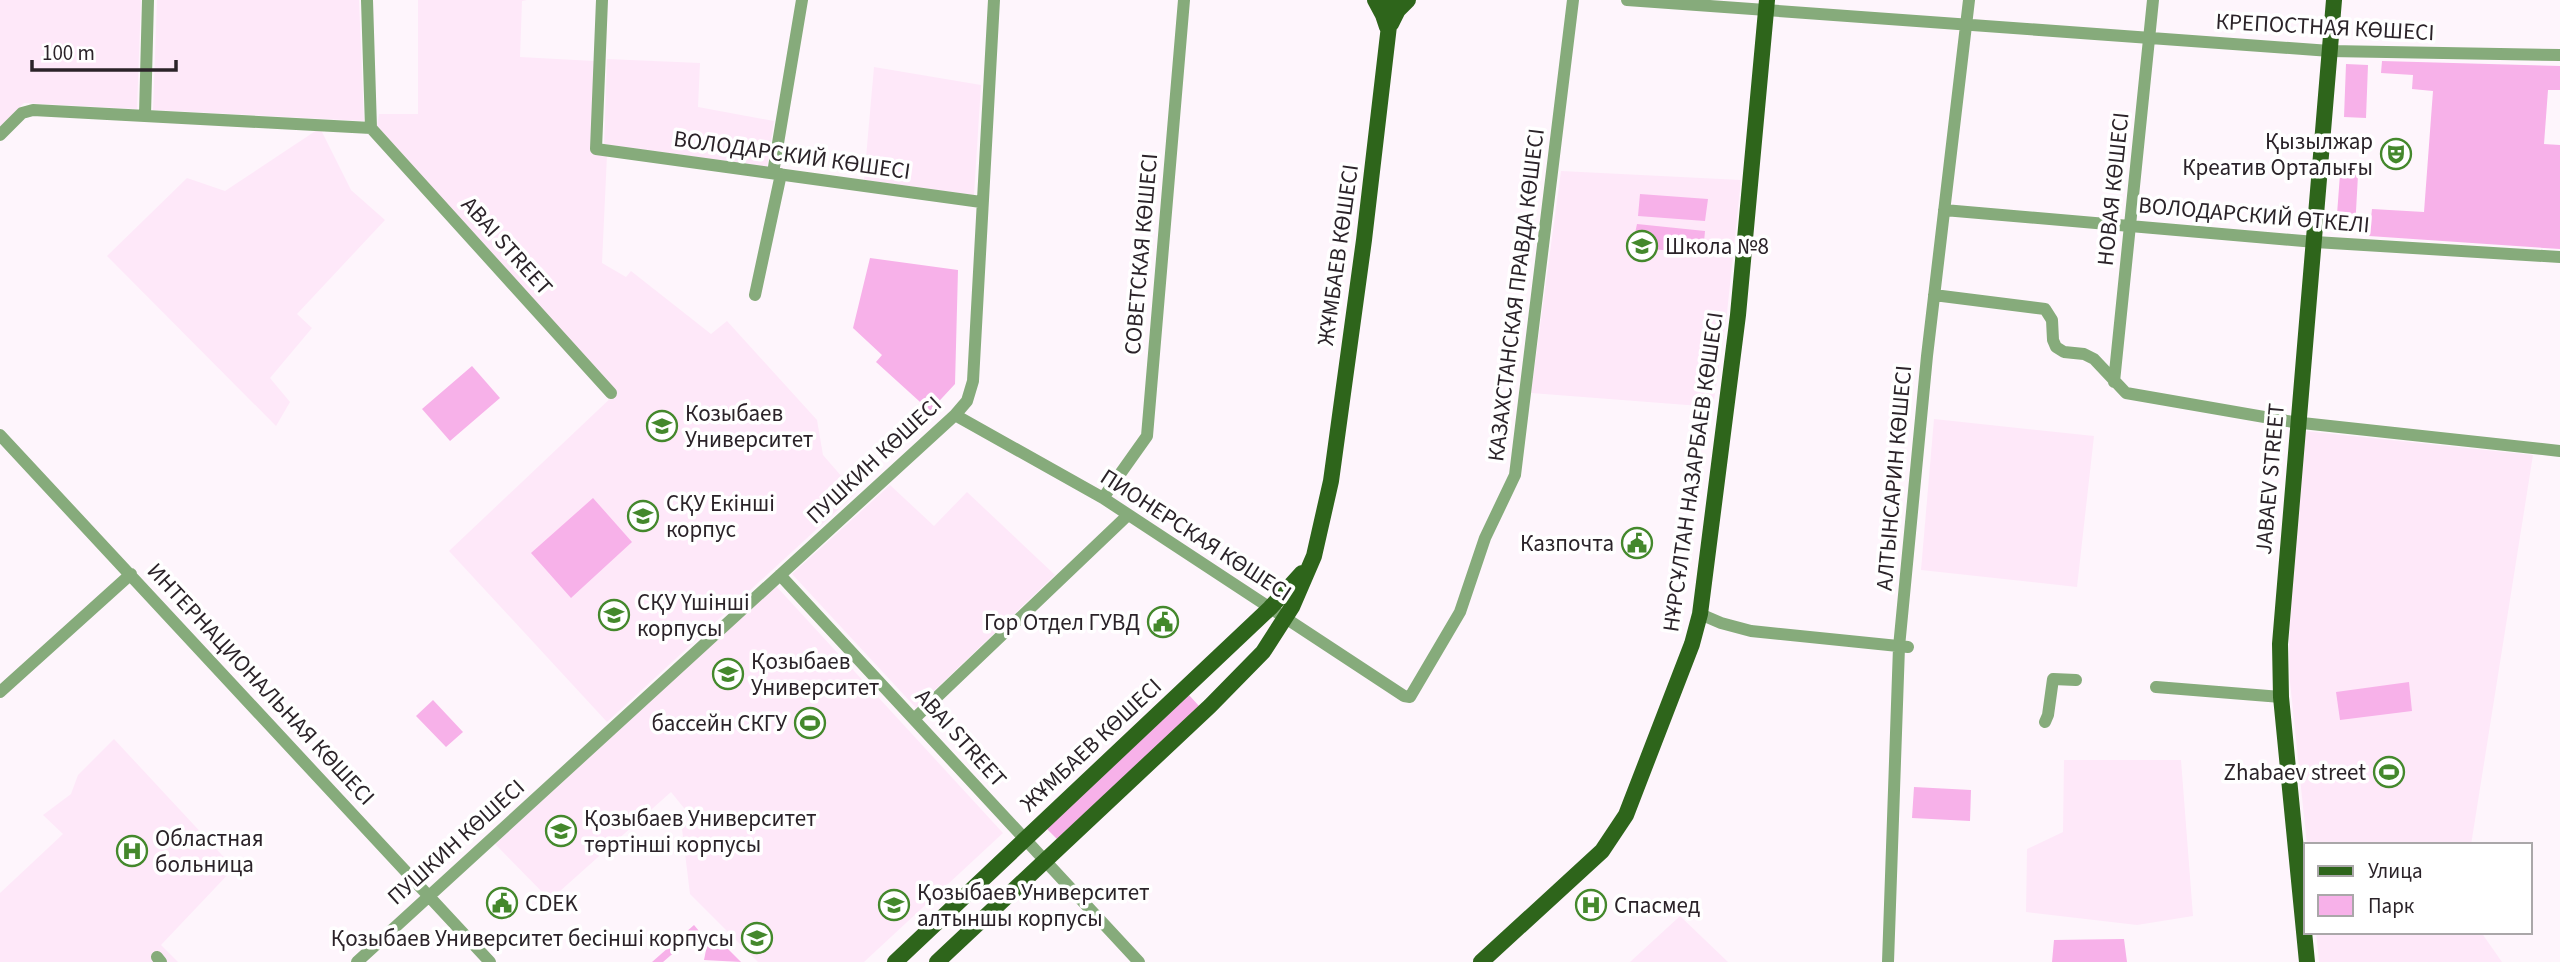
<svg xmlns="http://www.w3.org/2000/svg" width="2560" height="962" font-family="'Source Sans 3',sans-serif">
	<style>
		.built { fill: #fee8f9 }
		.green { fill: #f7b1e9 }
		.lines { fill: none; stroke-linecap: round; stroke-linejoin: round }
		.minor { stroke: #86ab7b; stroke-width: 12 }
		.major { stroke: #2e651b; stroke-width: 16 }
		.labels { text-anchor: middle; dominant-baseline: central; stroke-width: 7; stroke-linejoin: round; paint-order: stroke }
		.street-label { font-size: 23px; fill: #2b2329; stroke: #fff }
		.poi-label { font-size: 23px; fill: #2b2329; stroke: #fff; text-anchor: start }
	</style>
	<rect width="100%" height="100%" fill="#fef5fc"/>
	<path class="built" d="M0,0H141L137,109L24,103L0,127Z
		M157,0H359L364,121L153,110Z
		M418,0H527L522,1L520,57L594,61L591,153L607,155L602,263L626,277L631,271L711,334L727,321L817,420L823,455L856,493L607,722L449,551L616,393L377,126L379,114H418Z
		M607,59L700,63L698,107L774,121L767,167L604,144Z
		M874,67L981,85L974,195L864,180Z
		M320,128L351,190L385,220L297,314L312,328L270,378L290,402L276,426L107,256L187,178L225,191Z
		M1561,171L1741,180L1727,313L1713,407L1531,393Z
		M1934,419L2094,436L2077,587L1921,570Z
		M2305,431L2533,455L2471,845H2307L2290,682L2289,644L2292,583Z
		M890,485L934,526L967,492L1055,575L916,708L792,574Z
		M776,586L1003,833L864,962H758L690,894L682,829L692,818L671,792L550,900L495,844Z
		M114,739L234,868L161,945L178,962H0V893L63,834L43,815L71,794L78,775Z
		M2064,760H2181L2193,916L2137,925L2026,912L2027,849L2063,832Z
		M1680,916L1728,962H1630Z
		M2316,932H2481L2502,962H2319Z"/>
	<path class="green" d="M2382,61L2560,66V90H2548L2544,144L2560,145V249L2369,236L2372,209L2424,212L2433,91L2412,89L2413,75L2381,73Z
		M2346,64L2368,65L2366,118L2344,117Z
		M2340,174L2358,175L2355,229L2336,228Z
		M1640,194L1708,199L1705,221L1638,216Z
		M1637,224L1705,231L1703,254L1632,247Z
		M870,258L958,270L955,384L930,411L876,362L882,355L853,328Z
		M472,366L500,398L450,441L422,409Z
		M593,498L632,542L571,598L531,553Z
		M2409,682L2412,711L2340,720L2336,692Z
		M1189,695L1199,706L1057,839L1047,829Z
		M433,700L463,732L446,747L416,716Z
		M1914,787L1971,790L1970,821L1912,818Z
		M694,925L699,931L663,962H652Z
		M2124,939L2127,962H2052L2054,940Z
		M708,940H719L741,962L704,960Z"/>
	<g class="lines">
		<path class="minor" d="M367,0L371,128
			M602,0L596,149L981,202
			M1627,0L2330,51L2560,55
			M145,115L148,0
			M371,128L611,393
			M0,135L22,113L33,110L371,128
			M773,173L802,0
			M1944,210L2315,242L2560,257
			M755,295L781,174
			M1934,295L2045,309L2052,320L2053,340L2056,347L2064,352L2084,354L2094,359L2126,393L2293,422L2560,451
			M2114,382L2153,0
			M955,415L1103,498L1404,696L1410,697L1460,612L1485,538L1515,475L1573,0
			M0,435L490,962
			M1103,498L1147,436L1184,0
			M780,575L1139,962
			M1700,614L1721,623L1751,631L1908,647
			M2156,687L2281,697
			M0,692L131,574
			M915,718L1128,515
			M2045,722L2048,715L2053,679L2076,680
			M157,957L161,962
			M357,962L955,415L967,401L973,381L994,0
			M1888,962L1899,647L1927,356L1969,0"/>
		<path class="major" d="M1375,0L1383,15L1387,27
			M1391,24L1398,10L1408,0
			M895,962L1270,608L1302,573
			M937,962L1210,706L1263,652L1292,607L1314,556L1331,481L1364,240L1392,0
			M1481,962L1602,851L1626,815L1692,644L1700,614L1738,315L1767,0
			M2307,962L2281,697L2280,644L2334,0"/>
	</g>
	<defs>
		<g id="theatre-ring" transform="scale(1.575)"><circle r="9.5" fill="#fff" stroke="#44882c" stroke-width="1.5"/><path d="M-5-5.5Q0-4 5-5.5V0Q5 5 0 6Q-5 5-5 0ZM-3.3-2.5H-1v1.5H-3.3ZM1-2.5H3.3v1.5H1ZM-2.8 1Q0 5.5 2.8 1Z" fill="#44882c"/></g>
		<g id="school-ring" transform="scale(1.575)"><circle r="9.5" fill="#fff" stroke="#44882c" stroke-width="1.5"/><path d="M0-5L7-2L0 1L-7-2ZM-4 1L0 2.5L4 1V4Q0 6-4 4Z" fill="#44882c"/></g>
		<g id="university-ring" transform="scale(1.575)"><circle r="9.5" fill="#fff" stroke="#44882c" stroke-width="1.5"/><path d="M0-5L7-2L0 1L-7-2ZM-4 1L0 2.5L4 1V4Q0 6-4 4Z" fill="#44882c"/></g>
		<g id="civic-ring" transform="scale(1.575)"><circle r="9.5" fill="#fff" stroke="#44882c" stroke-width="1.5"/><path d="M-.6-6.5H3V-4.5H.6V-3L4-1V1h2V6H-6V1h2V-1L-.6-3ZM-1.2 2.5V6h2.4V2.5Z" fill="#44882c"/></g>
		<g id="stadium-ring" transform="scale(1.575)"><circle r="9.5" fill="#fff" stroke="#44882c" stroke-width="1.5"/><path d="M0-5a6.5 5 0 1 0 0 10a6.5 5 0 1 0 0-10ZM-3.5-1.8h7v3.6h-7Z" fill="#44882c"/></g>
		<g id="hospital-ring" transform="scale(1.575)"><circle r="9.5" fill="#fff" stroke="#44882c" stroke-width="1.5"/><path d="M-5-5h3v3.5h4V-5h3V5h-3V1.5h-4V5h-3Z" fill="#44882c"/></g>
	</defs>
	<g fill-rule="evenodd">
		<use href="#theatre-ring" x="2396" y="154"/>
		<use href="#school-ring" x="1642" y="246"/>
		<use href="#university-ring" x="662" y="426"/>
		<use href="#university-ring" x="643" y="516"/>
		<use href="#civic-ring" x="1637" y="543"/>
		<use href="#university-ring" x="614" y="615"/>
		<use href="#civic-ring" x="1163" y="622"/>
		<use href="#university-ring" x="728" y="674"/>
		<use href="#stadium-ring" x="810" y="723"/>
		<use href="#stadium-ring" x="2389" y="772"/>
		<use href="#university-ring" x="561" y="831"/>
		<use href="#hospital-ring" x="132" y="851"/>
		<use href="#civic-ring" x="502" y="903"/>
		<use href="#university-ring" x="894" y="905"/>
		<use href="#hospital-ring" x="1591" y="905"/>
		<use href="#university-ring" x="757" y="938"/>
	</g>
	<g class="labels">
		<g class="street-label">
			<text transform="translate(2325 27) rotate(3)">КРЕПОСТНАЯ КӨШЕСІ</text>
			<text transform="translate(792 155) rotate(8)">ВОЛОДАРСКИЙ КӨШЕСІ</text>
			<text transform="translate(2113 189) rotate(-84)">НОВАЯ КӨШЕСІ</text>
			<text transform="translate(2254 215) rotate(5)">ВОЛОДАРСКИЙ ӨТКЕЛІ</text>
			<text transform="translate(507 246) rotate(48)">ABAI STREET</text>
			<text transform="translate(1141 254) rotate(-85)">СОВЕТСКАЯ КӨШЕСІ</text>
			<text transform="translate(1338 255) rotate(-82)">ЖҰМБАЕВ КӨШЕСІ</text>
			<text transform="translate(1516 295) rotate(-83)">КАЗАХСТАНСКАЯ ПРАВДА КӨШЕСІ</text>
			<text transform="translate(874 460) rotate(-43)">ПУШКИН КӨШЕСІ</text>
			<text transform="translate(1693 472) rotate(-82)">НҰРСҰЛТАН НАЗАРБАЕВ КӨШЕСІ</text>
			<text transform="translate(1894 478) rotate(-85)">АЛТЫНСАРИН КӨШЕСІ</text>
			<text transform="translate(2270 479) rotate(-85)">JABAEV STREET</text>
			<text transform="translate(1196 535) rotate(33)">ПИОНЕРСКАЯ КӨШЕСІ</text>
			<text transform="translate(261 684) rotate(47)">ИНТЕРНАЦИОНАЛЬНАЯ КӨШЕСІ</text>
			<text transform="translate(961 738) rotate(48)">ABAI STREET</text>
			<text transform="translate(1091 745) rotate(-43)">ЖҰМБАЕВ КӨШЕСІ</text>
			<text transform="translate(456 842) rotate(-42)">ПУШКИН КӨШЕСІ</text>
		</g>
		<g class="poi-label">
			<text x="2373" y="141" text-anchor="end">Қызылжар<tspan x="2373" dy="26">Креатив Орталығы</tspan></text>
			<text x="1665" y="246">Школа №8</text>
			<text x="685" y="413">Козыбаев<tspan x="685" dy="26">Университет</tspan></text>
			<text x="666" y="503">СҚУ Екінші<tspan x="666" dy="26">корпус</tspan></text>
			<text x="1614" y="543" text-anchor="end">Казпочта</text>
			<text x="637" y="602">СҚУ Үшінші<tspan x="637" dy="26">корпусы</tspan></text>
			<text x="1140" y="622" text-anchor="end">Гор Отдел ГУВД</text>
			<text x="751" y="661">Қозыбаев<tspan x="751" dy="26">Университет</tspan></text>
			<text x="787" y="723" text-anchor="end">бассейн СКГУ</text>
			<text x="2366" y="772" text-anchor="end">Zhabaev street</text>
			<text x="584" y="818">Қозыбаев Университет<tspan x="584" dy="26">төртінші корпусы</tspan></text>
			<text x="155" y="838">Областная<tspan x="155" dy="26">больница</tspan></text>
			<text x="917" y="892">Қозыбаев Университет<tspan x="917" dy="26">алтыншы корпусы</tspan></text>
			<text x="525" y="903">CDEK</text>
			<text x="1614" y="905">Спасмед</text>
			<text x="734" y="938" text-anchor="end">Қозыбаев Университет бесінші корпусы</text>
		</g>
	</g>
	<rect x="2304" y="843" width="228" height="91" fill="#ffffff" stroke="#aaa7a9" stroke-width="2"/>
	<rect x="2318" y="866" width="35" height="10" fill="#2e651b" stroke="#aaa7a9" stroke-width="2"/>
	<text x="2368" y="878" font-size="21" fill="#2b2329">Улица</text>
	<rect x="2318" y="895" width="35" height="21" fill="#f7b1e9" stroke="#aaa7a9" stroke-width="2"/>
	<text x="2368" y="913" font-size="21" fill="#2b2329">Парк</text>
	<path d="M32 60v10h144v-10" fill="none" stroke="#2b2329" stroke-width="3.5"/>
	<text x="42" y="60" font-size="21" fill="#2b2329" stroke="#ffffff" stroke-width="5" paint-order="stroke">100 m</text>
</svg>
